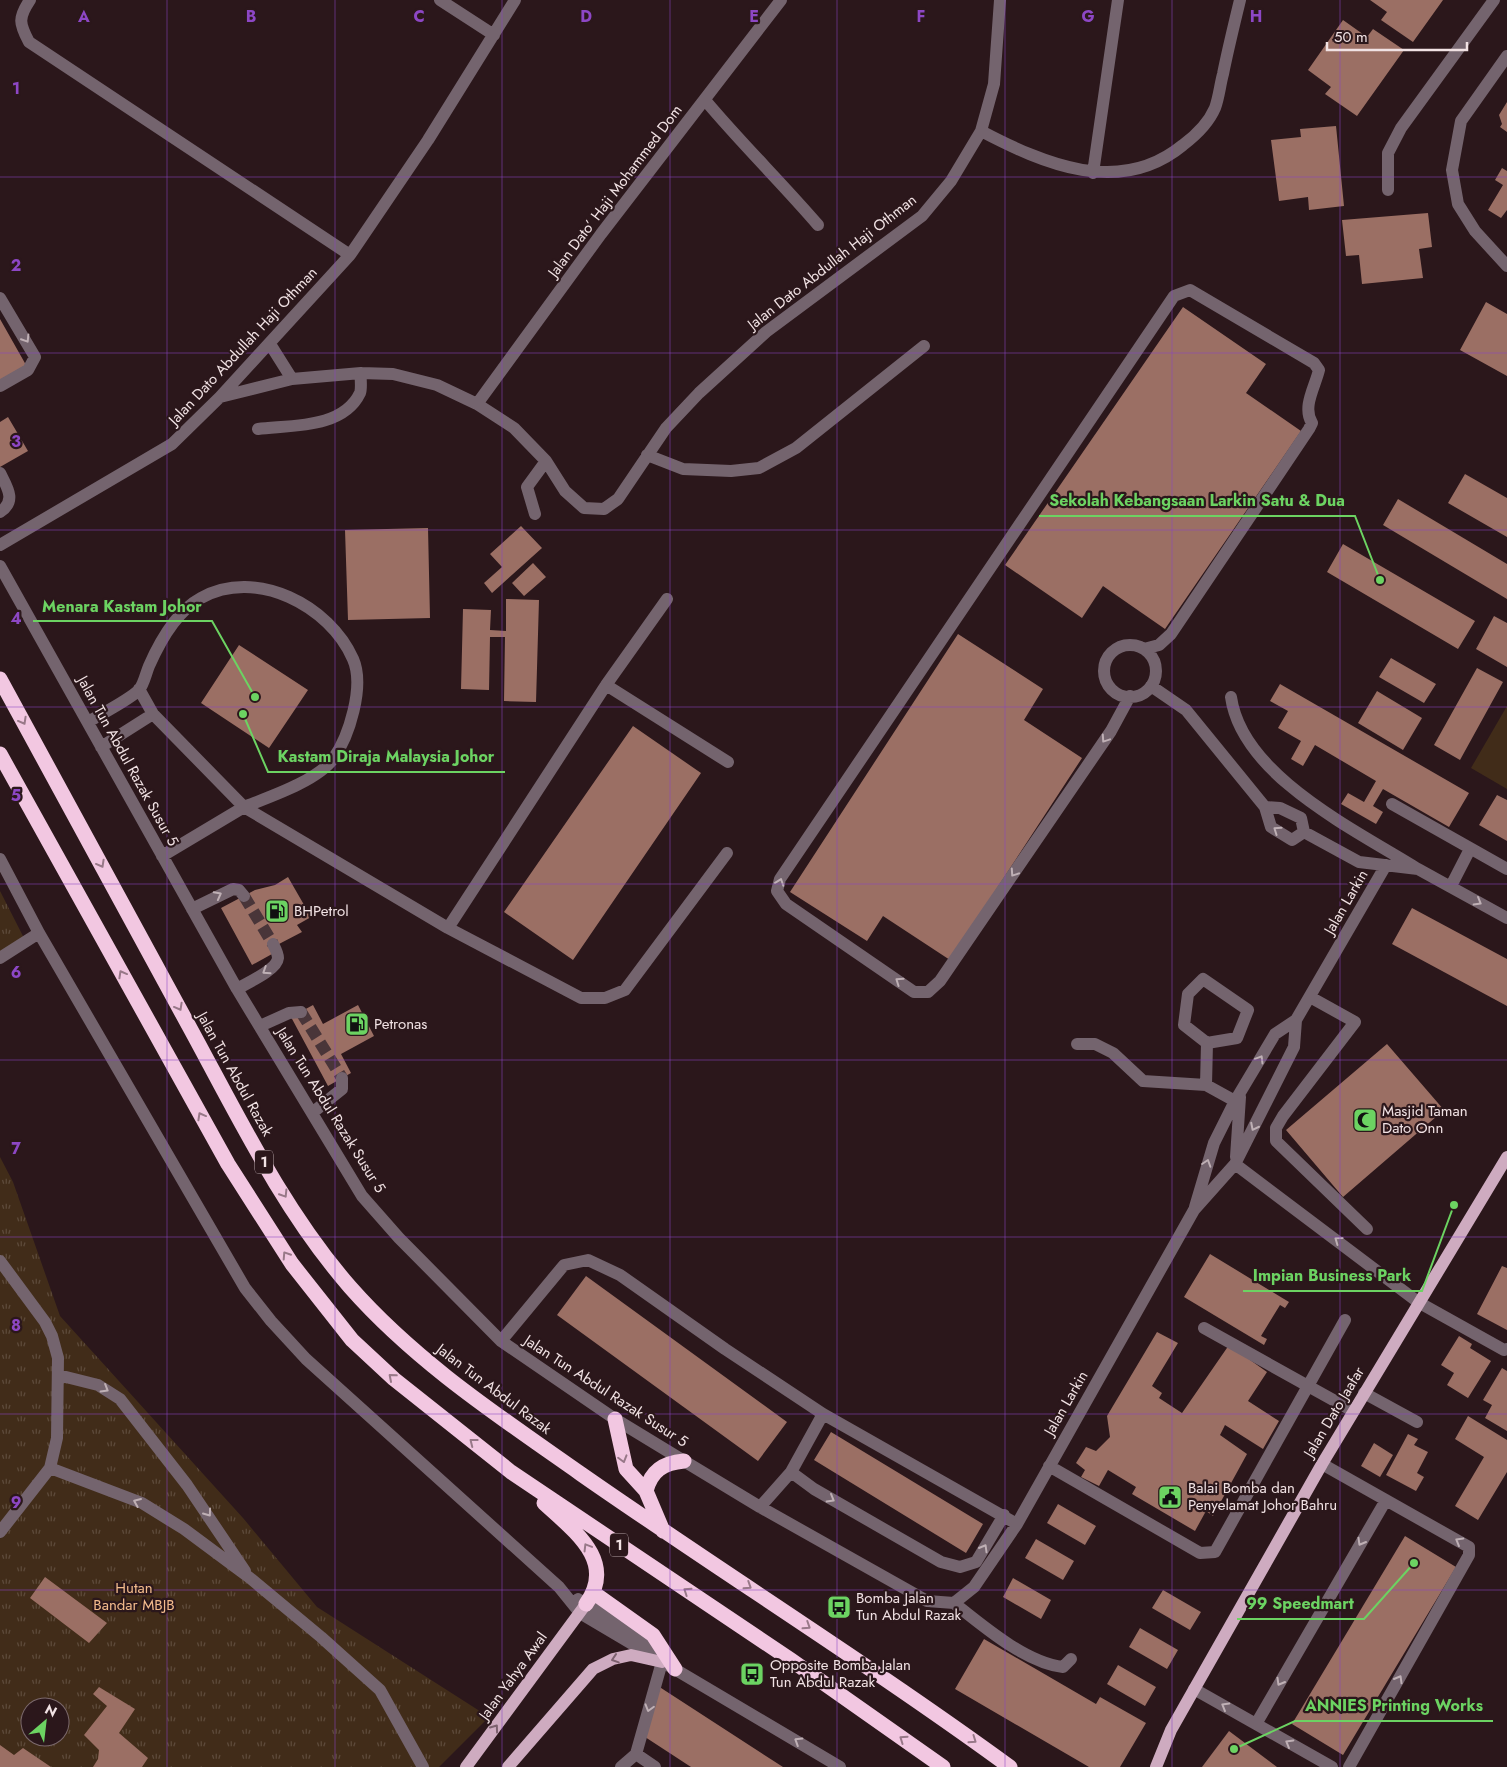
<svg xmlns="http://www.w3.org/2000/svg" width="1507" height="1767" font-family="Jost,sans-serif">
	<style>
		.grass { fill: #412c19 }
		.park { fill: url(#park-tufts); fill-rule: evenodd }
		.building { fill: #9b6f64 }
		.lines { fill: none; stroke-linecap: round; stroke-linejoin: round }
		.minor-tunnel { stroke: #493539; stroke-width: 12; stroke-dasharray: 12 6; stroke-linecap: butt }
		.minor { stroke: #74646e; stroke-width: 12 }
		.major { stroke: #ceabc0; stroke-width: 12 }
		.highway { stroke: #f2c7e1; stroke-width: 15 }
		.oneway { stroke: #bfb0b5 }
		.oneway2 { stroke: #987888 }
		.oneway3 { stroke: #7c616e }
		.grid { fill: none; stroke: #8d47c5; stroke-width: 1; stroke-opacity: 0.55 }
		.labels { text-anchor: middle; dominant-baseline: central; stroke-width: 4.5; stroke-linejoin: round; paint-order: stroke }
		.shield { fill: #2b171b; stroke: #b6a5a8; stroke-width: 1 }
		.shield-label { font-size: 14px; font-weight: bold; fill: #f1e2e4 }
		.street-label { font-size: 15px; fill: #f1e2e4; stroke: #2b171b }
		.poi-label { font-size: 15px; fill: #f1e2e4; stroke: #2b171b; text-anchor: start }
		.park-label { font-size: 15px; fill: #f3bb8c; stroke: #2b171b }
		.grid-label { font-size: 16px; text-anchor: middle; font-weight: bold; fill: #8d47c5; stroke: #2b171b; stroke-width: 4.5; stroke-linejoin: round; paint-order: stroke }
		.leader { fill: none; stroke: #6cd362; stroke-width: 2 }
		.callout-dot { fill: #6cd362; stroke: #2b171b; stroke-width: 2 }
		.callout-label { font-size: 16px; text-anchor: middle; font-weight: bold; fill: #6cd362; stroke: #2b171b; stroke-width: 4.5; stroke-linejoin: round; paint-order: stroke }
	</style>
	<defs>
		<pattern id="park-tufts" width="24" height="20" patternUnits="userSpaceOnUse" patternTransform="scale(1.25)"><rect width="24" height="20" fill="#412c19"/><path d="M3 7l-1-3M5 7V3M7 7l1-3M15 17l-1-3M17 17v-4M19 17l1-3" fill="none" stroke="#5d4a3a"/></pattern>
	</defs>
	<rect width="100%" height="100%" fill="#2b171b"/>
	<path class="grass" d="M1507,706V789L1471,768Z"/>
	<path class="park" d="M0,891L26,942L0,960Z
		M0,1157L13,1182L60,1316L243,1518L317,1607L489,1717L439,1767H0ZM30,1707H60V1737H30Z"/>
	<path class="building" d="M1370,0H1443L1413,42L1381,20L1387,12Z
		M1343,20L1367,37L1373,29L1404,50L1357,116L1325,94L1331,87L1308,70Z
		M1507,102V132L1500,127L1502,124L1499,115Z
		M1336,126L1344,206L1309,210L1308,197L1279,201L1271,140L1301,137L1300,129Z
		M1502,168L1507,171V210L1501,218L1488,210L1503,185L1495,180Z
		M1428,213L1432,247L1419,249L1423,278L1362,284L1359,255L1346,256L1342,220Z
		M1486,302L1507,314V376L1460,350Z
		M1183,307L1266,364L1246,393L1301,431L1165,629L1103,586L1082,618L1005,565Z
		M0,319L26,365L0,380Z
		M8,417L28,451L0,467V422Z
		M1465,474L1507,498V537L1448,503Z
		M1398,499L1507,564V599L1383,525Z
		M521,526L542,548L492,593L484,583L502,567L490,554Z
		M428,528L430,618L348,620L345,530Z
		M1343,544L1475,621L1458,649L1327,572Z
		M533,563L546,577L524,596L512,583Z
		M506,599L539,600L536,702L504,701L505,637H490L489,690L461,689L463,609L491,610L490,630L506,631Z
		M1494,616L1507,623V667L1476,649Z
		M958,634L1043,689L1024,720L1082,758L950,960L883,916L867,941L790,892Z
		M239,645L308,690L269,748L201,703Z
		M1391,658L1436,684L1424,703L1379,677Z
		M1477,668L1503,682L1460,760L1434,745Z
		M1280,684L1469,793L1449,827L1383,789L1373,806L1383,812L1376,824L1341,804L1348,793L1364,802L1376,781L1315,745L1303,766L1291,759L1301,741L1278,728L1288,711L1270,701Z
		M1377,691L1422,718L1403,750L1358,723Z
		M633,726L701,773L573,960L504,912Z
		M1497,795L1507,800V841L1479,825Z
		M288,877L311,917L297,925L302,932L279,944L272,954L252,965L221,908L255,890L275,885Z
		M1412,908L1507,959V1006L1392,944Z
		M313,1005L323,1024L358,1005L374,1036L341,1054L351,1073L328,1086L291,1017Z
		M1387,1044L1444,1110L1343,1197L1286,1130Z
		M1210,1254L1289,1302L1285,1308L1280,1305L1261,1336L1267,1339L1264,1345L1184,1297Z
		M1502,1266L1507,1268V1330L1477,1314Z
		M586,1276L787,1422L758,1461L557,1315Z
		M1157,1332L1178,1343L1152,1386L1162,1393L1159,1398L1182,1413L1229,1345L1267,1372L1248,1401L1279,1421L1263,1449L1225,1425L1220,1435L1247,1454L1213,1516L1206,1511L1195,1531L1132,1494L1136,1487L1108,1470L1099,1486L1081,1477L1085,1470L1076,1463L1086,1447L1096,1451L1110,1437L1107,1416Z
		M1459,1336L1472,1344L1470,1348L1491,1361L1468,1398L1447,1385L1454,1373L1441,1365Z
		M1502,1368L1507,1371V1431L1485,1418L1492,1405L1483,1400Z
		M1468,1416L1507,1440V1472L1478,1520L1455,1506L1484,1457L1455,1439Z
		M831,1432L983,1524L966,1553L814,1460Z
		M1408,1434L1418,1439L1414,1445L1428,1452L1417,1473L1424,1477L1416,1491L1386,1475Z
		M1374,1443L1393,1455L1380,1477L1361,1466Z
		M1058,1504L1096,1526L1085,1545L1047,1523Z
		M1405,1536L1456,1567L1343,1755L1292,1724Z
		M1036,1539L1074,1561L1063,1580L1025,1558Z
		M45,1577L107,1623L89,1643L30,1598Z
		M1013,1578L1051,1600L1041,1619L1003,1597Z
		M1163,1590L1201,1612L1190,1630L1152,1608Z
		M1140,1628L1178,1650L1167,1669L1129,1647Z
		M984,1639L1096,1704L1100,1697L1146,1723L1120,1767H1089L955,1689Z
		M1118,1665L1156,1687L1145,1706L1107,1684Z
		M658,1686L783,1767H691L642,1735Z
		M99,1687L135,1709L119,1733L148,1758L142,1767H93L98,1759L99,1750L84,1735L107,1706L93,1694Z
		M1229,1731L1277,1767H1202Z
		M0,1745L14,1755L23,1748L51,1767H0Z"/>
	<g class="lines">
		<path class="minor-tunnel" d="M244,896L273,944
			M301,1012L342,1078"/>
		<path class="minor" d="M30,0C18,18 19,23 29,42L350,255
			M440,0L494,35
			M1507,56L1461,121L1452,170L1458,204L1475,231L1507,266
			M705,100C741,143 781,182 818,225
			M981,131C1044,164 1120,197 1183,145C1195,136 1209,122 1215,108C1219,97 1220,85 1223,74C1228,49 1234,25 1240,0
			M1093,173L1118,0
			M1388,190V153L1401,128L1494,0
			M0,298L35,357L28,370L0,386
			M270,344L292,379
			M220,397L292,379L361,373L393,374L437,385L477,404L514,428L546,461L565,491L584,508L604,509L618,499L666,428L699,393L766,332L922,216L951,181L981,131L994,84L1000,0
			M477,404L601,234L781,0
			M258,429C290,425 343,429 360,393C362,388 360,379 361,373
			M647,455L683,469L731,471L759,468L796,448L924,346
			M0,473C7,487 17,501 0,512
			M535,514L527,487L546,461
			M0,545L172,444L220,397L350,255L428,140L515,0
			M0,566L237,989L362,1196L399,1238L501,1341L615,1419L684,1461L760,1507L927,1601L954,1603
			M1104 671a26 26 0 1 1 52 0a26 26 0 1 1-52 0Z
			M606,685L728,762
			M1151,686L1186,710L1265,807L1271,827L1292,840L1304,832L1301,818L1280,808L1265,807
			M139,689L153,714
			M1130,696L1111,731L940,981L928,992H914L786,904L777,891L780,879L1174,296L1190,290L1314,363L1319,370C1315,387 1302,407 1312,423L1309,429L1171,634L1159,645L1144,649
			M1231,697C1242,776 1356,830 1418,869
			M88,722C101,714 129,700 139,690C144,684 146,673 149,666C160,641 177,611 201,598C256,567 330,606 353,659C365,686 349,737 333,759C317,781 269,797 244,807L153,714L101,747
			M1392,804L1507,869
			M1304,832L1359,862L1418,869L1507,918
			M162,856L244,807L448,928L581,998H605L625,990L727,853
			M0,859L39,933L245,1288L271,1321L306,1359L559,1587L580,1613L840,1767
			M1451,886L1470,849
			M192,909L233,889L239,890L244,896
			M448,928L606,685L667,599
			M0,958L39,933
			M237,989C247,983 277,970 278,958C278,953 275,948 273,944
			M1310,997L1355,1022L1283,1116L1276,1128V1141L1367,1229
			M260,1026L289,1013L301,1012
			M1207,1043L1237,1038L1248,1010L1203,979L1188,994L1184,1025L1207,1043L1206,1085L1235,1101
			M1077,1044H1095L1113,1053L1143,1081L1206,1085
			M312,1113L342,1089V1078
			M1236,1157L1240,1097
			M1235,1164L1418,1302L1504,1350L1507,1349
			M1195,1207L1214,1143L1235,1101L1275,1034L1296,1020
			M0,1261L45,1322L52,1336L58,1358L57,1438L50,1468L0,1532
			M1204,1328L1353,1411
			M501,1341L564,1265L588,1260L620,1275L725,1349L823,1414L1017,1524
			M58,1375L98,1385L120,1399L187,1485L245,1571
			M1364,1393L1417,1422
			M1322,1464L1469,1547V1555L1349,1767
			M1049,1466L1200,1553L1215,1552L1345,1320
			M50,1468L142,1503L184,1529L250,1578L321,1637L380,1690L423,1767
			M791,1472L814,1489L941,1562L960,1567L976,1562L1004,1515
			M760,1507L791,1472L823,1414
			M578,1599L651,1644L662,1662L636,1754L621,1767
			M954,1603L974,1587L1017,1524L1194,1210L1235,1164L1294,1047L1296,1020L1386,865
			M954,1603C983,1626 1026,1663 1063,1667L1071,1659
			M1194,1689L1332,1767
			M1256,1724L1386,1500
			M636,1754L655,1767"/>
		<path class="major" d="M466,1767L586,1604
			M508,1767L593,1669L613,1659L631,1655L662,1662
			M1156,1767L1171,1730L1322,1464L1507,1157"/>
		<path class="highway" d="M0,679C63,795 127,911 190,1028C238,1116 283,1210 350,1287C416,1362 500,1417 581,1474C723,1573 870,1665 1010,1767
			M0,754L228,1164L292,1264L352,1340L394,1379L511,1472L791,1660L943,1767
			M615,1419L626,1469L646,1491L663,1531
			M646,1491C651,1471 663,1463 684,1461
			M544,1503C574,1531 617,1561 586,1604
			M594,1593L653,1635L675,1669"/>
	</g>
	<defs><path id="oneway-chevron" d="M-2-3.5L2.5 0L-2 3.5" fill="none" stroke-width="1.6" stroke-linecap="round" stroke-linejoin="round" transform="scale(1.25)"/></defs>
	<g class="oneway">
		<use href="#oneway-chevron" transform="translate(26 339) rotate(58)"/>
		<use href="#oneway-chevron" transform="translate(1105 739) rotate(124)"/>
		<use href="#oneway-chevron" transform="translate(1277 830) rotate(-145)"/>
		<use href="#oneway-chevron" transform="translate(1014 873) rotate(124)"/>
		<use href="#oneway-chevron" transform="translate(780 882) rotate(-71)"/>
		<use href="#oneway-chevron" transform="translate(218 895) rotate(-28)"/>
		<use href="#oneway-chevron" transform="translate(1478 902) rotate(30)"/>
		<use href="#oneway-chevron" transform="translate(266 971) rotate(147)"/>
		<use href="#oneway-chevron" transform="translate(899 981) rotate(-145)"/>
		<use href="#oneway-chevron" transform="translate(1260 1059) rotate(-59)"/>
		<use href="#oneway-chevron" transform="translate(1254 1127) rotate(117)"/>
		<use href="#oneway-chevron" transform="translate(1207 1163) rotate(-72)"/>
		<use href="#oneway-chevron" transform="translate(1338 1240) rotate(-144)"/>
		<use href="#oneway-chevron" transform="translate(105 1389) rotate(31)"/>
		<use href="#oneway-chevron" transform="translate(831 1499) rotate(30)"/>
		<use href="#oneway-chevron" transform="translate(137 1502) rotate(-157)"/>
		<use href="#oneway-chevron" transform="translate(208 1513) rotate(54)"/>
		<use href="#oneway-chevron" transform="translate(1459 1541) rotate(-150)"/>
		<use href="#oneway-chevron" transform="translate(1361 1542) rotate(120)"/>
		<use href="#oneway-chevron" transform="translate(984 1548) rotate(-60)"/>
		<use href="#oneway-chevron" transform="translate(1399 1679) rotate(-60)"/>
		<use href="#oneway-chevron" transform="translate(1280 1682) rotate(120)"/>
		<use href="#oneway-chevron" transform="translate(1225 1706) rotate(-150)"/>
		<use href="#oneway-chevron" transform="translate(649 1708) rotate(106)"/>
		<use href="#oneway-chevron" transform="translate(798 1741) rotate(-148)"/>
		<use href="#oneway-chevron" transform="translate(1289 1743) rotate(-150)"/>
	</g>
	<g class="oneway2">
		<use href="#oneway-chevron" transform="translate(23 721) rotate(61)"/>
		<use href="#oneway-chevron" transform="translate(101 864) rotate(61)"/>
		<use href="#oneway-chevron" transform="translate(122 974) rotate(-119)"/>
		<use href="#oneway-chevron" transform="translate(179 1007) rotate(61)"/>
		<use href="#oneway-chevron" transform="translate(201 1116) rotate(-119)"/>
		<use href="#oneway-chevron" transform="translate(284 1194) rotate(58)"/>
		<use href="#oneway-chevron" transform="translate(286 1255) rotate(-123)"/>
		<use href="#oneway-chevron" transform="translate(392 1377) rotate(-139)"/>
		<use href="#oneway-chevron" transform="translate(473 1442) rotate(-142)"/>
		<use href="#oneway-chevron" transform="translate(623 1459) rotate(74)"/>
		<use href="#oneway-chevron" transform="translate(587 1547) rotate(-121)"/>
		<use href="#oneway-chevron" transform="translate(748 1586) rotate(33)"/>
		<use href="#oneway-chevron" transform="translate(687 1591) rotate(-146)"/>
		<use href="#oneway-chevron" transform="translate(807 1626) rotate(33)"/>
		<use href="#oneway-chevron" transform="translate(903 1739) rotate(-145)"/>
		<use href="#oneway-chevron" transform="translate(973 1740) rotate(35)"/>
	</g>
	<g class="oneway3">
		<use href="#oneway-chevron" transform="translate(615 1659) rotate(162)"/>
		<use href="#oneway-chevron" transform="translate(495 1728) rotate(-54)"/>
	</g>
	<path class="grid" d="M167,0V1767M335,0V1767M502,0V1767M670,0V1767M837,0V1767M1005,0V1767M1172,0V1767M1340,0V1767M0,177H1507M0,353H1507M0,530H1507M0,707H1507M0,884H1507M0,1060H1507M0,1237H1507M0,1414H1507M0,1590H1507"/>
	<defs>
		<g id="fuel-square" transform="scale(1.25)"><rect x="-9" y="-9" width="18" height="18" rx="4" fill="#6cd362" stroke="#2b171b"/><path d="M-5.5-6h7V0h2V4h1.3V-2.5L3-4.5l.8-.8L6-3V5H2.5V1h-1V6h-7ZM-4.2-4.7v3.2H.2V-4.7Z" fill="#111"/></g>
		<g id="mosque-square" transform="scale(1.25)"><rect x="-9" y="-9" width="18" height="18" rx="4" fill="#6cd362" stroke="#2b171b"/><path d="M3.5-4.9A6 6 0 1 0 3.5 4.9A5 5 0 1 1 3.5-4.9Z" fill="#111"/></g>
		<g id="civic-square" transform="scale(1.25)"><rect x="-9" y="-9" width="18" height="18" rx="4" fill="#6cd362" stroke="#2b171b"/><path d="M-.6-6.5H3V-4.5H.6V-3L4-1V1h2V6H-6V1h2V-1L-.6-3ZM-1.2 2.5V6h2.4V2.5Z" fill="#111"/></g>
		<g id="bus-square" transform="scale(1.25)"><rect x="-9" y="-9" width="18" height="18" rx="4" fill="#6cd362" stroke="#2b171b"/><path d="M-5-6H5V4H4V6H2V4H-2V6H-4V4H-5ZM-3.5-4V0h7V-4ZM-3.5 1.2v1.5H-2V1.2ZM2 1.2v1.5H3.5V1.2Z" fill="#111"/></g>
	</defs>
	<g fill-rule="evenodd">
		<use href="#fuel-square" x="277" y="911"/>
		<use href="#fuel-square" x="357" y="1024"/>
		<use href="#mosque-square" x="1365" y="1120"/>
		<use href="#civic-square" x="1170" y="1497"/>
		<use href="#bus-square" x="839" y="1607"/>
		<use href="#bus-square" x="752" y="1674"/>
	</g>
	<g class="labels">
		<g class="shield">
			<rect x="255" y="1150.5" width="18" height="23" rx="4"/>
			<rect x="610" y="1533.5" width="18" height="23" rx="4"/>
		</g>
		<g class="shield-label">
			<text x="264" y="1162">1</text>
			<text x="619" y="1545">1</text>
		</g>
		<g class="street-label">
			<text transform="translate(615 191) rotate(-53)">Jalan Dato’ Haji Mohammed Dom</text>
			<text transform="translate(832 262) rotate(-38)">Jalan Dato Abdullah Haji Othman</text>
			<text transform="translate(243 346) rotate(-47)">Jalan Dato Abdullah Haji Othman</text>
			<text transform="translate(128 761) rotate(61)">Jalan Tun Abdul Razak Susur 5</text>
			<text transform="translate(1346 902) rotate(-60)">Jalan Larkin</text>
			<text transform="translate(235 1074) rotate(61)">Jalan Tun Abdul Razak</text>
			<text transform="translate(331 1110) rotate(58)">Jalan Tun Abdul Razak Susur 5</text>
			<text transform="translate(494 1389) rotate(37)">Jalan Tun Abdul Razak</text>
			<text transform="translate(606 1391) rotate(33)">Jalan Tun Abdul Razak Susur 5</text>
			<text transform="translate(1066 1403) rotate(-60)">Jalan Larkin</text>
			<text transform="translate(1334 1412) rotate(-59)">Jalan Dato Jaafar</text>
			<text transform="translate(513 1676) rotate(-54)">Jalan Yahya Awal</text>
		</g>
		<g class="poi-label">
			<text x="294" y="911">BHPetrol</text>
			<text x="374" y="1024">Petronas</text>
			<text x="1382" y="1111">Masjid Taman<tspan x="1382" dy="17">Dato Onn</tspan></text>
			<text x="1188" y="1488">Balai Bomba dan<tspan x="1188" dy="17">Penyelamat Johor Bahru</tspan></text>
			<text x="856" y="1598">Bomba Jalan<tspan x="856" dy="17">Tun Abdul Razak</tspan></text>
			<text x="770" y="1665">Opposite Bomba Jalan<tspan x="770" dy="17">Tun Abdul Razak</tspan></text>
		</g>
		<g class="park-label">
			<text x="134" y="1588">Hutan<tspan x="134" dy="17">Bandar MBJB</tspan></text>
		</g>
	</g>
	<g class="grid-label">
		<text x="84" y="22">A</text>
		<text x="251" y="22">B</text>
		<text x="419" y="22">C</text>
		<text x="586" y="22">D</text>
		<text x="754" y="22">E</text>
		<text x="921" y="22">F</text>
		<text x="1088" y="22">G</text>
		<text x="1256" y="22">H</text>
		<text x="16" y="94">1</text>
		<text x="16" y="271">2</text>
		<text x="16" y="447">3</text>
		<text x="16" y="624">4</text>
		<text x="16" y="801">5</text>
		<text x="16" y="978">6</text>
		<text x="16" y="1154">7</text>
		<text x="16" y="1331">8</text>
		<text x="16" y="1508">9</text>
	</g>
	<path class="leader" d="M1380 580L1355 516H1039M255 697L212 621H33M243 714L268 772H505M1454 1205L1422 1291H1243M1414 1563L1364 1619H1237M1234 1749L1295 1721H1493"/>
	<g class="callout-dot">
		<circle cx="1380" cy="580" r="5"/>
		<circle cx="255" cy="697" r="5"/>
		<circle cx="243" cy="714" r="5"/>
		<circle cx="1454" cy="1205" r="5"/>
		<circle cx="1414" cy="1563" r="5"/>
		<circle cx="1234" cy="1749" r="5"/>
	</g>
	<g class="callout-label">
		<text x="1197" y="506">Sekolah Kebangsaan Larkin Satu &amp; Dua</text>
		<text x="122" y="612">Menara Kastam Johor</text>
		<text x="386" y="762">Kastam Diraja Malaysia Johor</text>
		<text x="1332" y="1281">Impian Business Park</text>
		<text x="1300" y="1609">99 Speedmart</text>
		<text x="1394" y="1711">ANNIES Printing Works</text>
	</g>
	<g transform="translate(45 1722) rotate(28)"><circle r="24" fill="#2b171b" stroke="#7a686b"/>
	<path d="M0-4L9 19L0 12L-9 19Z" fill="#6cd362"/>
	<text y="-8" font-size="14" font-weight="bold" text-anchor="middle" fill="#f1e2e4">N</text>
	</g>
	<path d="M1327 42v8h140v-8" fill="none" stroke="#f1e2e4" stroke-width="2.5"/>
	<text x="1334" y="42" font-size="15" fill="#f1e2e4" stroke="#2b171b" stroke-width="4" paint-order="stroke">50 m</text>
</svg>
